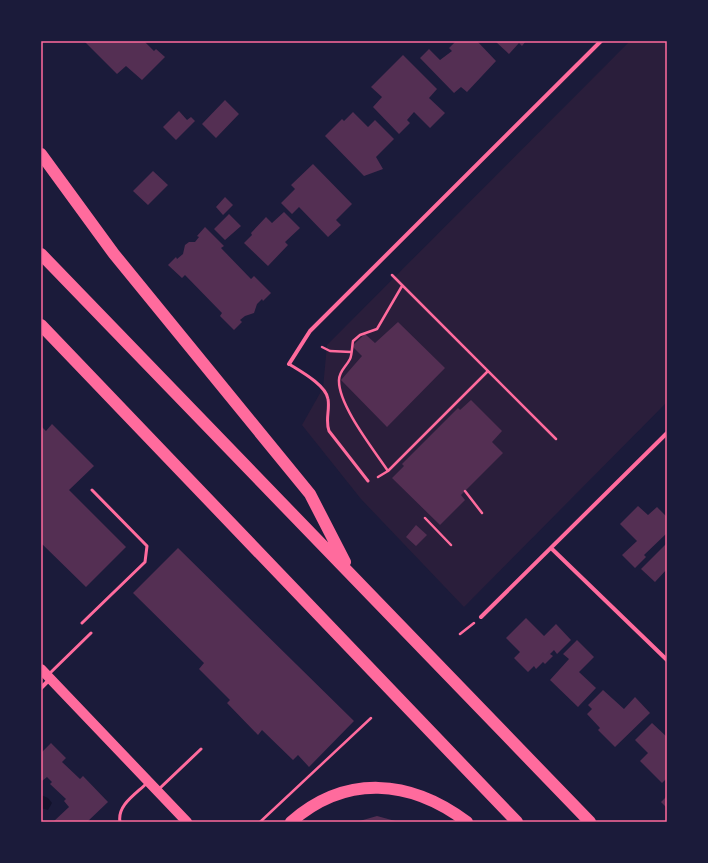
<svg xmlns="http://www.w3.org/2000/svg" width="708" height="863" font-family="Karla,sans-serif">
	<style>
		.green { fill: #2a1e3b }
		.water { fill: #12122b }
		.building { fill: #542f53 }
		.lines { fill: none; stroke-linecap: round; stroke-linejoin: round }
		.path { stroke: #ff6b9d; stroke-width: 2.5 }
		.service { stroke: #ff6b9d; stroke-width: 3 }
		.minor { stroke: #ff6b9d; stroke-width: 4 }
		.primary { stroke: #ff6b9d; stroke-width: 10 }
		.motorway { stroke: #ff6b9d; stroke-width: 12 }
		.neatline { fill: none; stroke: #ff6b9d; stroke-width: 1.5 }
	</style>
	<rect width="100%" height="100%" fill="#1b1b3a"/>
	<path class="green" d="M630,41H667V402L464,607L361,499L302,425L323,388L327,345Z"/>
	<path class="water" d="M41,795L48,798L52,803L48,810L41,808Z"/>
	<path class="building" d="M84,41H144L154,51L156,49L165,57L142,80L126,66L117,74Z
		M456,41H477L496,61L467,92L461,87L454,93L420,58L429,49L440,60L452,51L449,48Z
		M495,41H526L522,46L519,43L509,54Z
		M403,55L437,89L429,98L445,113L430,128L414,112L407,120L410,123L399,134L373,107L382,97L371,87Z
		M225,100L239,114L216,138L202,124Z
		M179,111L187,120L191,117L195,121L176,140L163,127Z
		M353,112L368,127L375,120L394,139L376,157L383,169L364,176L325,136L342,119L344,121Z
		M313,164L352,204L336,220L341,225L328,237L299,207L292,214L281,203L295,189L291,185Z
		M153,171L168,185L148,205L133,191Z
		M225,197L233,205L223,215L216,207Z
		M284,212L300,228L285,242L288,245L268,266L244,243L252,235L251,233L266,217L272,223Z
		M229,214L241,226L225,240L214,229Z
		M205,227L224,246L221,248L251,279L254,276L271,293L263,301L262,299L257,304L254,313L245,316L240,320L242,322L234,330L220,316L222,313L185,275L182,278L168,265L176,257L177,259L183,254L185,245L189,242H195L199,237L197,236Z
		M398,322L445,368L387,427L341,380L362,356L352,346L365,334L375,343Z
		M471,400L502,431L492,442L503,453L461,495L465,500L440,525L392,478L404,466L402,464L458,408L460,410Z
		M52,424L94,466L69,490L126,547L86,587L41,543V426L46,431Z
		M638,506L648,515L657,507L667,517V533L644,555L646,557L635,568L622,555L637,541L620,524Z
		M416,525L427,535L416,546L406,537Z
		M667,543V569L655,582L641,569Z
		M178,548L354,721L309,767L298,755L293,760L262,730L258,735L227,703L230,700L199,669L204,663L133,593Z
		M526,618L544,636L556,624L571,640L557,654L554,650L550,654L553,656L545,664L543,662L536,669L534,666L528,672L514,658L520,652L506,638Z
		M577,640L594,657L579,672L596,688L578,707L550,680L569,659L563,654Z
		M603,690L624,709L635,697L650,713L615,747L598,730L600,728L587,714L592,709L588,705Z
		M652,723L667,737V778L662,783L640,761L648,753L635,740Z
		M51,743L66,758L62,762L80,779L83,776L108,802L87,822H53L69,807L64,801L66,799L50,784L52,782L47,777L42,781L41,780V753Z
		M667,796V808L661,802Z
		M377,816L399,822H356Z"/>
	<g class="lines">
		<path class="path" d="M392,275L556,439
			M322,347L330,351L351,352
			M388,471C374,450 338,405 339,380C339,371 346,367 350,359C352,355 352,346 353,341L360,335L377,329L402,286
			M378,477L388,471L488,371
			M465,491L482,513
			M425,518L451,545
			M460,634L474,623
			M260,822L371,718"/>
		<path class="service" d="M289,364C300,371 326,385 328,399C330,410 325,420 329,431L368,481
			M82,623L145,562L147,546L92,490
			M48,675L91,633
			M159,789L201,749
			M120,822C117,805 136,794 147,783"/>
		<path class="minor" d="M289,364L310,331L601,41
			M551,548L667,660
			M481,617L667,433
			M41,688L49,680"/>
		<path class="primary" d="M41,669L187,822"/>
		<path class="motorway" d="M41,154L114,254L310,494L345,562
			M41,254L590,822
			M41,325L517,822
			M291,822C346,774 410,779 467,822"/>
	</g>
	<rect width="708" height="863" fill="none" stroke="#1b1b3a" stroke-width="84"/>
	<rect x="42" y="42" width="624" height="779" class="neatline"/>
</svg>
